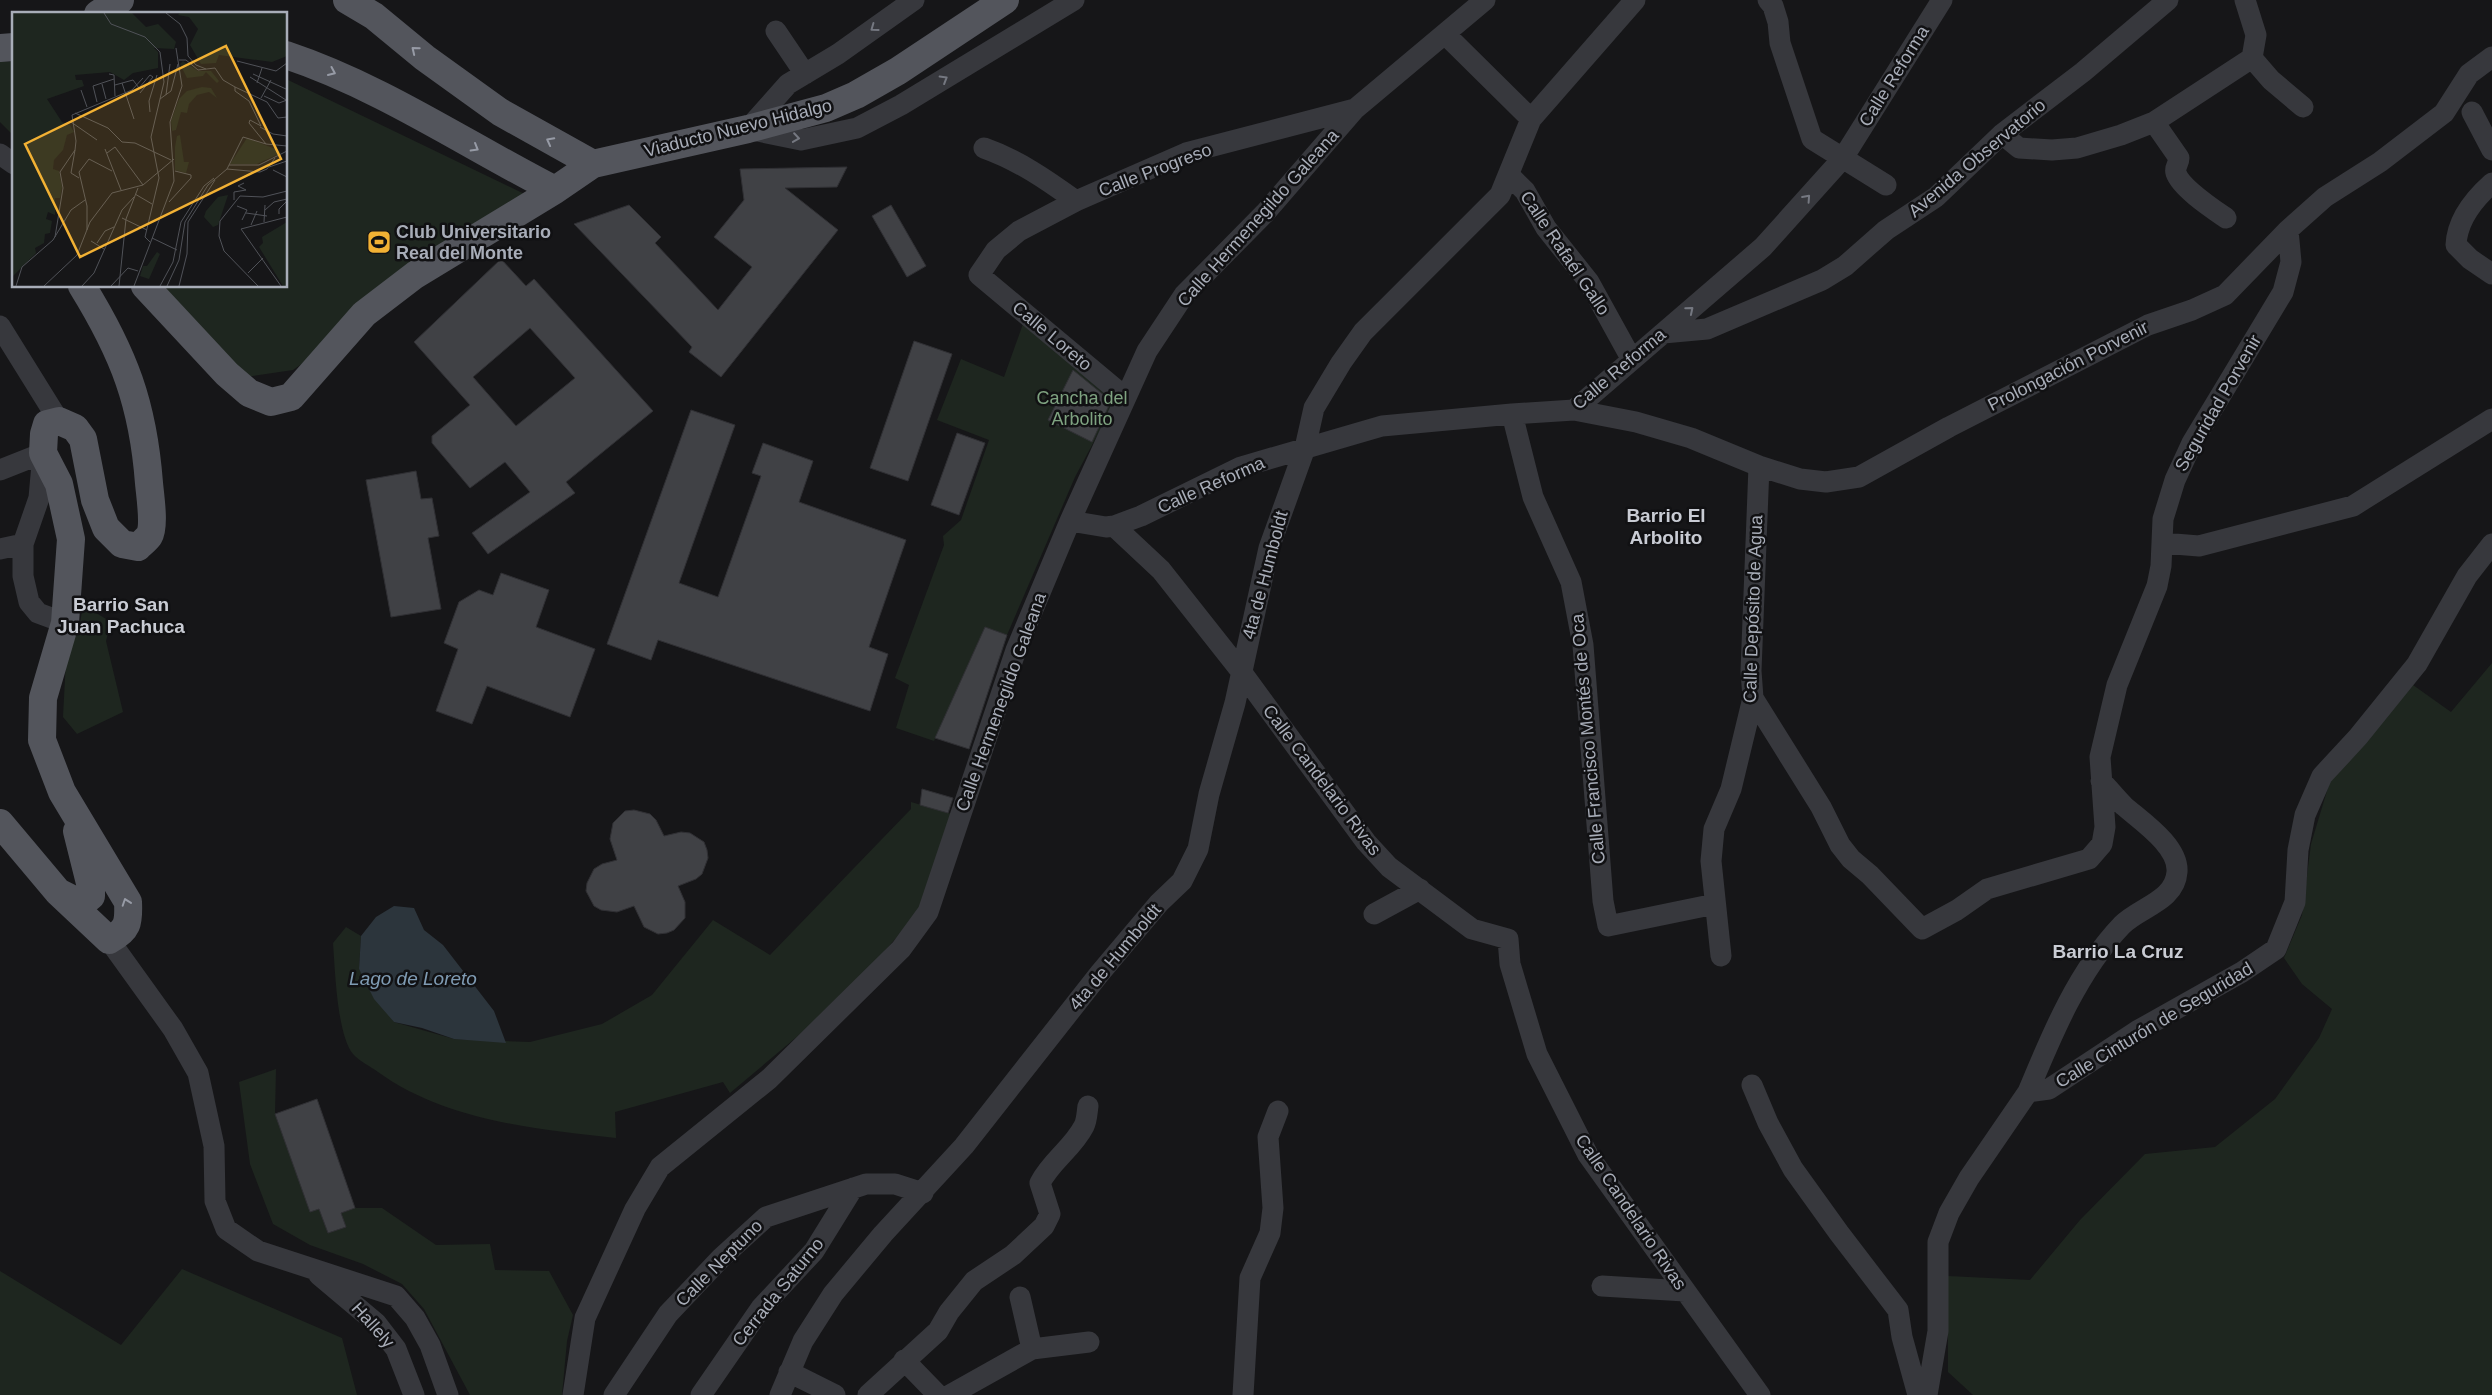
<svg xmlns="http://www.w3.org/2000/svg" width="2492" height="1395" font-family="Helvetica,sans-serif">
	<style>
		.green { fill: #1e261f }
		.water { fill: #2c353c }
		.building { fill: #404145; stroke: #303034; fill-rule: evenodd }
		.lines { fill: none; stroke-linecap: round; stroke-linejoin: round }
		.minor { stroke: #37383d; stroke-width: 21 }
		.major { stroke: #53555c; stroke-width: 28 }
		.oneway { stroke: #757881 }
		.oneway2 { stroke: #979ba6 }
		.labels { text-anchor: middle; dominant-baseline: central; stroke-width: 5; stroke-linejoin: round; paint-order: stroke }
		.street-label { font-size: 18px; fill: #a8adb8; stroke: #111113 }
		.poi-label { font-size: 18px; font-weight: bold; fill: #a8adb8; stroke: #111113; text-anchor: start }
		.park-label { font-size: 18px; fill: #7fa381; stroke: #111113 }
		.neighbourhood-label { font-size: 19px; font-weight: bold; fill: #c9ccd4; stroke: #111113 }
		.water-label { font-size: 19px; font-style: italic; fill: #7f9bb3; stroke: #111113 }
		.inset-road { fill: none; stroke: #505258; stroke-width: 1 }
		.view { fill: #f2b134; fill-opacity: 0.15; stroke: #f2b134; stroke-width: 2.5 }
		.inset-edge { fill: none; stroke: #a8adb8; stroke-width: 2.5 }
	</style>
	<rect width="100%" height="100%" fill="#161618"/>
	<path class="green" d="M0,61L14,62V136L0,122Z
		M286,79L535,199L293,370L245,377L158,286H286Z
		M1024,321L1116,400L1075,477L1007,635L985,627L934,741L896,728L909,685L895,678L944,545L943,536L961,520L989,440L937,420L961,359L1004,377Z
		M83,605L111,622L106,641L123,712L77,734L63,717L66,660L80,623Z
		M2492,663V1395H1973L1948,1372V1276L2030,1280L2080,1220L2145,1154L2215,1147L2275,1099L2319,1038L2332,1009L2302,984L2284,958L2302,915L2311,844L2330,781L2413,685L2451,712Z
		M911,802L952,814L919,911L873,965L805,1030L730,1093L723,1082L615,1112L616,1138C535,1129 446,1121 378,1072C370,1066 359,1061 353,1054C337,1035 335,969 333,943L346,927L361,936L359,969L394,1022L454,1039L530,1042L602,1024L652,995L713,920L770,955L911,809Z
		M276,1069L275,1114L310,1211L319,1209L328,1233L346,1227L341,1213L355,1208H382L436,1245L490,1244L495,1270L549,1271L573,1315L567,1341L562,1395H470L424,1309L402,1284L363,1264L310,1245L273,1224L250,1164L239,1082Z
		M182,1269L342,1338L357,1395H0V1271L121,1345Z"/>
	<path class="water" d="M394,906L414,908L424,930L443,945L494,1011L506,1043L454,1039L422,1028L394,1022L374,999L359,969L361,936L376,917Z"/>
	<path class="building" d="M847,167L837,187L785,188L838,230L721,377L689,352L692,347L574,224L629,205L661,237L655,243L718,310L752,267L714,237L744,200L740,169Z
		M891,205L926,266L907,277L872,216Z
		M501,259L526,286L534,279L653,411L566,482L575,493L488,554L472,533L530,492L505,462L470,488L432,443V436L470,405L414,342ZM530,328L575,378L516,426L473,377Z
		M914,341L952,354L908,481L870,468Z
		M1073,370L1111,401L1092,442L1048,420Z
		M691,410L735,425L679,583L718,597L761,476L752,473L763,443L813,461L799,502L906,540L869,647L888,654L870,711L658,640L651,660L607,644Z
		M957,433L985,443L959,515L931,505Z
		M416,471L421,499L432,498L439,536L428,538L441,609L391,617L366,480Z
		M501,573L549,590L536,627L595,649L570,717L487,686L472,724L436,711L458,649L444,643L459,602L479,590L493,595Z
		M985,627L1007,635L969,749L935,738Z
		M922,789L953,798L948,813L920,805Z
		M634,810L650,814L656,820L664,836L681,832L690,833L704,842L707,850L708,858L702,874L696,879L678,886L685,902V918L674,930L667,933L658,934L644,927L634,906L617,912L601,910L594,906L586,891L587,883L594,869L602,864L617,860L610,839L613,823L625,811Z
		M317,1099L355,1208L341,1213L346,1227L328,1233L319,1209L310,1212L275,1114Z"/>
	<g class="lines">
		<path class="minor" d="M914,0L838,54L788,84L748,129L801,140L857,128L901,105L1074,0
			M1768,0L1773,6L1778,22L1780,43L1812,139L1886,185
			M2245,0L2256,35L2252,58L2271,80L2303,107
			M776,31L805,74
			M1445,34L1531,119
			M2472,112L2492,150
			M2154,122L2179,158C2179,164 2174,167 2176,173C2181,188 2213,209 2226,218
			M2002,134L2019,148L2052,150L2077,148L2121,135L2154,122L2252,58
			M984,148C1018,160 1047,180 1076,201
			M0,154L14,164
			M1509,175L1525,191L1546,228L1589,282L1632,360
			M2492,183C2474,199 2457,220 2456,245L2470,259L2492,274
			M0,326L59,421
			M1663,333L1707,329L1822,280L1845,266L1886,230L1936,197L2002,134L2083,72L2168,0
			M1125,397L979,275L996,250L1019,231L1076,201L1186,153L1355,109
			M1574,410L1763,247L1843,158L1942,0
			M1512,414L1533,497L1571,582L1583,645L1603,901L1608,926L1715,904
			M0,470L43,453L39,498L23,544V576L29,602L38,613L65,623
			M1070,521L1106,527L1114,526L1141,516L1241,467L1382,426L1512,414L1574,410L1636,422L1691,438L1759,466L1800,479L1826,482L1859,477L1949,427L2148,325L2192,310L2225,295L2288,230L2325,197L2380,162L2444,113L2469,74L2492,57
			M1114,526L1161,570L1240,670L1366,842L1389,867L1472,929L1508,939L1510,964L1537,1054L1588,1155L1760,1395
			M2162,543L2199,546L2353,506L2492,419
			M0,549L23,544
			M1753,698L1821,807L1840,845L1851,859L1870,875L1922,929L1957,910L1987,889L2089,859L2102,844L2105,827L2100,757L2117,685L2157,586L2161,566L2163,519L2175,480L2192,443L2283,292L2291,262L2288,230
			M1374,914L1420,889
			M109,940L173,1029L198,1073L214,1146L215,1201L226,1229L258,1251L396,1296L415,1318L430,1345L448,1395
			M1721,956L1711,861L1714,829L1731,789L1753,698L1751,671L1759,466
			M1752,1085L1768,1123L1793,1169L1839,1233L1898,1310L1902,1337L1918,1395
			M2028,1092C2052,1034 2078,971 2122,925C2140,907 2175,901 2177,872C2179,846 2141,821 2124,806C2116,798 2109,789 2101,781
			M319,1275L376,1323L396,1349L414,1395
			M1602,1286L1685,1291
			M1020,1297L1032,1349
			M904,1360L938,1395
			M789,1372L835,1395
			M573,1395L585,1318L635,1209L660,1167L769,1079L901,949L928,912L1016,650L1070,521L1147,351L1184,295L1265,213L1355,109L1485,0
			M614,1395L668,1314L721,1258L766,1217L866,1184H895L923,1193
			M701,1395L761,1308L814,1251L853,1188
			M780,1395L803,1341L833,1294L883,1234L964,1146L1100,973L1159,903L1182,881L1198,849L1209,794L1235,703L1269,548L1305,448L1314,408L1341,363L1363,332L1500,195L1531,119L1635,0
			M868,1395L938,1331L949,1312L974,1281L1013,1255L1044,1226L1050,1214L1040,1183C1051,1161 1073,1148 1084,1126C1087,1120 1087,1112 1088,1106
			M950,1395L1032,1349L1089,1342
			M1243,1395L1250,1278L1270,1233L1273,1208L1268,1137L1278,1111
			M1927,1395L1938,1331V1242L1949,1213L1969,1178L2028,1092L2049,1089L2137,1031L2242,972L2276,949L2295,902L2298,850L2305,815L2322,776L2358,737L2417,664L2467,576L2492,544"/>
		<path class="major" d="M347,0L374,16L425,58L500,112L593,164
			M98,14L120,0
			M0,48L14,47
			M286,55C382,87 465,144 555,190
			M145,286L227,374L249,393L271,402L291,397L364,314L415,275L555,190L593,164L748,129L826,108L856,95L898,71L1005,0
			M0,823L58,892L109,940C128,930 129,923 128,902L62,792L42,740L43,698L65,623L71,539L59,484L43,453L44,434L47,424L59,421L75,428L83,439L95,500L106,528L122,544L138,547C141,544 146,540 149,536C155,526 150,495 149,483C143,404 124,354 82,286
			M58,892L76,901H85L91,896V887L77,831"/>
	</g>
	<defs><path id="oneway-chevron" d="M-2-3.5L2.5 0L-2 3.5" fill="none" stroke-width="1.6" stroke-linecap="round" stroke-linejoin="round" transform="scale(1.25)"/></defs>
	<g class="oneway">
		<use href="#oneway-chevron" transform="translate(874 28) rotate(144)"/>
		<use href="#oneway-chevron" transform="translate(944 79) rotate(-31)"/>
		<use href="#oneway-chevron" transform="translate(796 138) rotate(8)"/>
		<use href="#oneway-chevron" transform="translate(1807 198) rotate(-48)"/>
		<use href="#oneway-chevron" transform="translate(1690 310) rotate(-40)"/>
	</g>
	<g class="oneway2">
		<use href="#oneway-chevron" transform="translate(415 50) rotate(-141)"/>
		<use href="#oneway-chevron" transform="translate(332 72) rotate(24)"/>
		<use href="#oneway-chevron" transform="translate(550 141) rotate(-152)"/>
		<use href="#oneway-chevron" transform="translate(475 148) rotate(30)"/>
		<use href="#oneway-chevron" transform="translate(126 902) rotate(-109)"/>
	</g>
	<defs>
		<g id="stadium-square" transform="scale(1.25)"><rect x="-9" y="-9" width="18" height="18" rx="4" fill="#f2b134" stroke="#111113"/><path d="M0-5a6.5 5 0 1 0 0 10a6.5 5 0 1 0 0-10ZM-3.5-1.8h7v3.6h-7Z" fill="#111"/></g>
	</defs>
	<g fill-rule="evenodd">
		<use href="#stadium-square" x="379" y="242"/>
	</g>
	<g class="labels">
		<g class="street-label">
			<text transform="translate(1894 76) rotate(-58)">Calle Reforma</text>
			<text transform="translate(738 128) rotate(-14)">Viaducto Nuevo Hidalgo</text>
			<text transform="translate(1977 158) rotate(-40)">Avenida Observatorio</text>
			<text transform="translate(1155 170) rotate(-21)">Calle Progreso</text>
			<text transform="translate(1258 218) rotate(-48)">Calle Hermenegildo Galeana</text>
			<text transform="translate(1565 253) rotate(56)">Calle Rafaél Gallo</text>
			<text transform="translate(1052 336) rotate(40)">Calle Loreto</text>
			<text transform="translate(2068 366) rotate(-27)">Prolongación Porvenir</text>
			<text transform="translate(1619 369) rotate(-40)">Calle Reforma</text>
			<text transform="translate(2218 403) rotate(-60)">Seguridad Porvenir</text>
			<text transform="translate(1211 485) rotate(-24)">Calle Reforma</text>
			<text transform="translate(1265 575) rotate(-75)">4ta de Humboldt</text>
			<text transform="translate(1753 609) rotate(-88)">Calle Depósito de Agua</text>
			<text transform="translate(1001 702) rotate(-70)">Calle Hermenegildo Galeana</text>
			<text transform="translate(1588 739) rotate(-95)">Calle Francisco Montés de Oca</text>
			<text transform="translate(1322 780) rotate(53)">Calle Candelario Rivas</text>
			<text transform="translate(1115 957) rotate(-50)">4ta de Humboldt</text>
			<text transform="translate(2154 1025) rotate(-31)">Calle Cinturón de Seguridad</text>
			<text transform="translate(1631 1212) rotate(56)">Calle Candelario Rivas</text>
			<text transform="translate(719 1263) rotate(-45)">Calle Neptuno</text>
			<text transform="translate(778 1292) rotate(-51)">Cerrada Saturno</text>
			<text transform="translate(373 1325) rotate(48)">Hallely</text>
		</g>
		<g class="poi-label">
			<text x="396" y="232">Club Universitario<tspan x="396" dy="21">Real del Monte</tspan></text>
		</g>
		<g class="park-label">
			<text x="1082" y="398">Cancha del<tspan x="1082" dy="21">Arbolito</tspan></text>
		</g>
		<g class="neighbourhood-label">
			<text x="1666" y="515">Barrio El<tspan x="1666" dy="22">Arbolito</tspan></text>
			<text x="121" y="604">Barrio San<tspan x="121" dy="22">Juan Pachuca</tspan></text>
			<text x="2118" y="951">Barrio La Cruz</text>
		</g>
		<g class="water-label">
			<text x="413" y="978">Lago de Loreto</text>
		</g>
	</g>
	<g transform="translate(12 12)">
		<rect width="275" height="275" fill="#161618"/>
		<path d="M0,1H120L134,15L146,12L164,30L162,37L142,36L146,40V56L121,61L112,68L98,60L63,63L64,68H70L72,74L35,87L50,110L58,113L62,120L55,123L51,138L42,148L41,157L47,159L50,175L48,186H43V203L36,200L34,207L40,209L38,221L33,222L32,231L23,236L24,241L0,265ZM168,1H275V44L260,50L207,43L204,51L189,52L178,33L186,17L177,5L166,3ZM171,49L186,59H199L207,69L205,71L194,60L191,64L175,66L168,52ZM190,75L199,76L205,86L197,80L185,83L177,92L175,101L169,100L164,118L160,119L159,109L167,87L175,79ZM168,123L172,150H177L174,161L163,158V135L165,124ZM235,126L266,138L269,141L245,152H218ZM216,183L206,213L201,215L192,205L194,199L206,185ZM275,210V274H271L247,235L251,231L250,225ZM145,240L148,242L137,267L128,264L131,254H135Z" fill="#1e261f"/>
		<path class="inset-road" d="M92,1L99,12L133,25L148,40L152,70L139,125L147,166L133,225L138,230M154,1L168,12L175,26L176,44L184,53L194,57M167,48H174L186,58L203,56L211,68L223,75M225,49L264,59L275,51M97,62L102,63L103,84M241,62L274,77M238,65L274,88M110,71L122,107M245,71L250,56M90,72L94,87M103,73L121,68L127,76L138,63L141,65M223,75V79L237,89L249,114L238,108L237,111L254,132M223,75L255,90L266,106L275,105M69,78L75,95M128,81L141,65M154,83L158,52M252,84L267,91L275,88M249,86L259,68M148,87L159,79L166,52M85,90L81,74L102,67M138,100L137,89L145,63M63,101L96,116L110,130L123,131L159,148M59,110L85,128M248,115L261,122L275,124M254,132L275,134M93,137L109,178M63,138L59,161L67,166M95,141L103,135L131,173M217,153H247L275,139M257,155L275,149M215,157L248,160L255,157L263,146M261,158L275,165M123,182L140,192M222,188V180L234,178L226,174L232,171M157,190L179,166V163L163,159M225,194L235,198L230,208M253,198L262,190L275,187M234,201L255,204M267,202V197L275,189M110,206L135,218M252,210L253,193M239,213L245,199M75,218V194L67,160L77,147L100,159M43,225L51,176L48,160L63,138L64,129L60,103L120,78L131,66M140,226L165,238M79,229L92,237M85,231L93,219L102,215M236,261L251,246M4,274L10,255L41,228L59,198L73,188M32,274L65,243L78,210L100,181L131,173L162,147M70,274L82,261L110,198L122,185M99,274L116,256L126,259M107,274L114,207L126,176M122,274L162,169L158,110L170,74L164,36M148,274L161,250L169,210L192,174L202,166M155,274L167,248L173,210L196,173L215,157L231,125L254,132M167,274L175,242L176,210L203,168M246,274L212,239L207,224L208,209L228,184L251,185L275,179M269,274L229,217L275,205"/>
		<path class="view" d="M214,34L269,147L68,245L13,132Z"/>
		<rect width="275" height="275" class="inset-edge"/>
	</g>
</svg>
